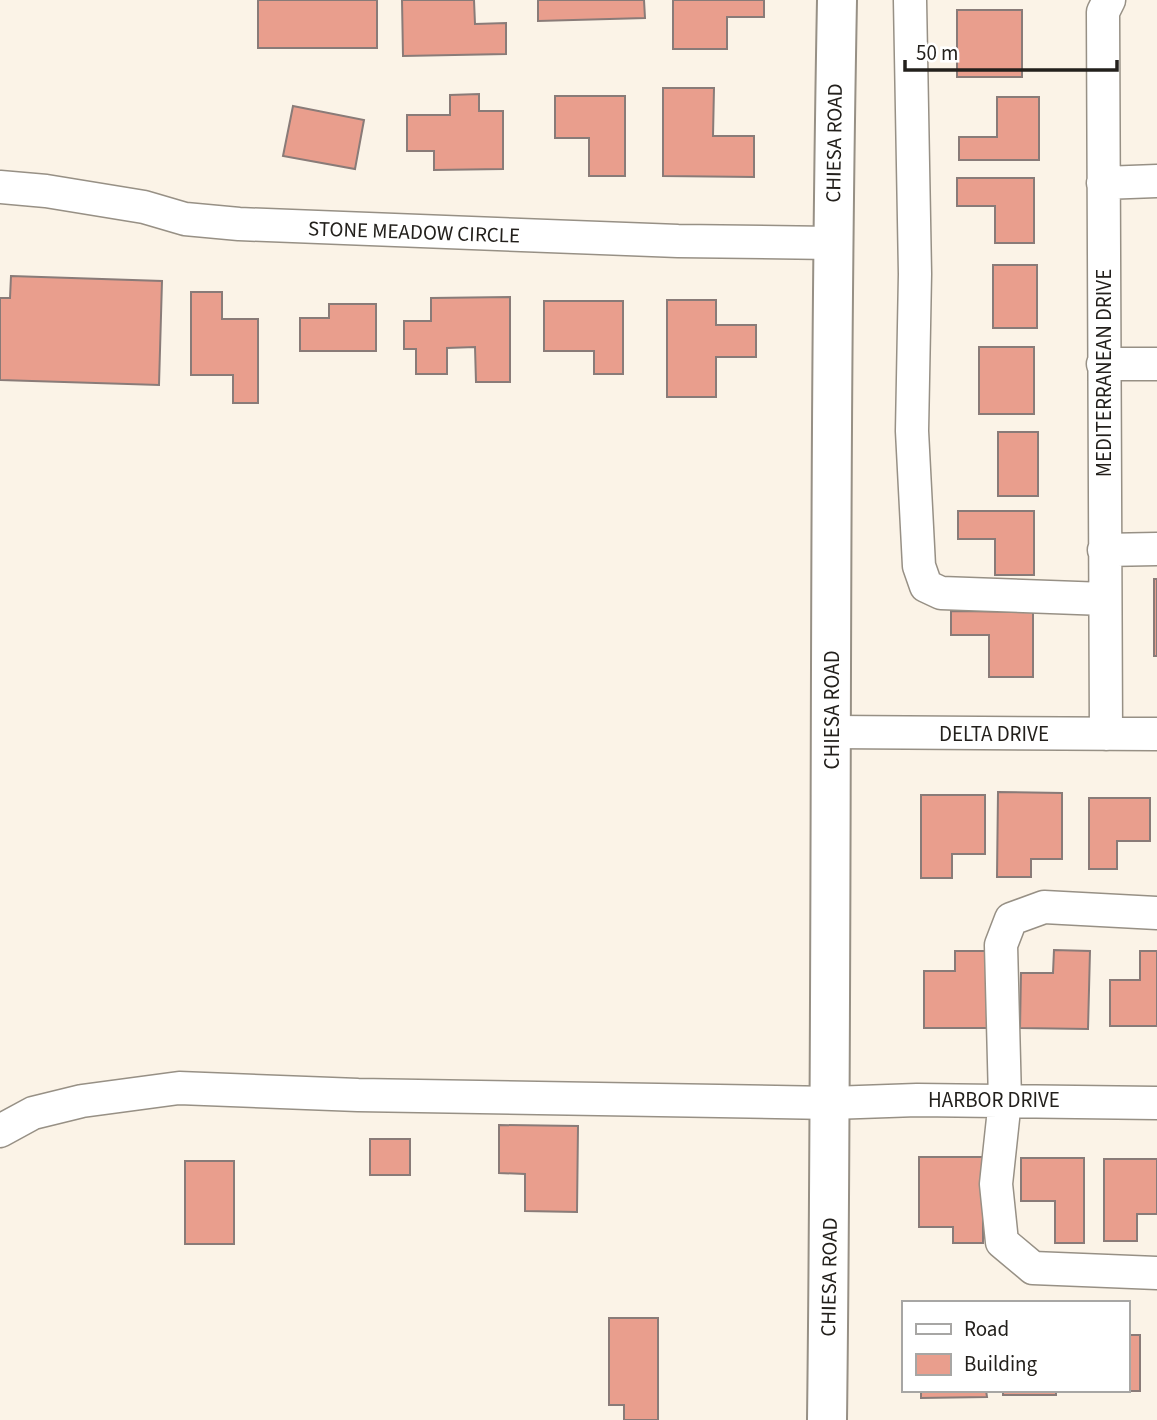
<svg xmlns="http://www.w3.org/2000/svg" width="1157" height="1420" font-family="'Source Sans 3',sans-serif">
	<style>
		.building { fill: #e99e8d; stroke: #897b78; stroke-width: 2 }
		.lines { fill: none; stroke-linecap: round; stroke-linejoin: round }
		.minor-casing { stroke: #979085; stroke-width: 35 }
		.major-casing { stroke: #979085; stroke-width: 42 }
		.minor { stroke: #fff; stroke-width: 32 }
		.major { stroke: #fff; stroke-width: 38 }
		.labels { text-anchor: middle; dominant-baseline: central; stroke-width: 5; stroke-linejoin: round; paint-order: stroke }
		.street-label { font-size: 21px; fill: #23201c; stroke: #fff }
	</style>
	<rect width="100%" height="100%" fill="#fbf3e7"/>
	<path class="building" d="M258,0H377V48H258Z
		M402,0H474L475,24L506,23V54L403,56Z
		M538,0H644L645,18L538,21Z
		M673,0H764V17H727V49H673Z
		M957,10H1022V77H957Z
		M663,88H714L713,136H754V177L663,176Z
		M479,94V111H503V169L434,170V151H407V115H450V95Z
		M555,96H625V176H589V138H555Z
		M997,97H1039V160H959V137H997Z
		M293,106L364,120L355,169L283,156Z
		M957,178H1034V243H995V206H957Z
		M993,265H1037V328H993Z
		M11,276L162,281L159,385L0,380V298H10Z
		M191,292H222V319H258V403H233V375H191Z
		M510,297V382H476L475,347L447,348V374H416V349H404V321H431V298Z
		M667,300H716V325H756V357H716V397H667Z
		M544,301H623V374H594V351H544Z
		M329,304H376V351H300V318H329Z
		M979,347H1034V414H979Z
		M998,432H1038V496H998Z
		M958,511H1034V575H995V539H958Z
		M1154,579H1157V656H1154Z
		M951,611L1033,612V677H989V635H951Z
		M998,792L1062,793V859H1031V877H997Z
		M921,795H985V854H952V878H921Z
		M1089,798H1150V841H1117V869H1089Z
		M1054,950L1090,951L1088,1029L1020,1028L1021,973H1053Z
		M955,951H988V1028H924V971H955Z
		M1140,951H1157V1026H1110V980H1140Z
		M499,1125L578,1126L577,1212L525,1211V1174L499,1173Z
		M370,1139H410V1175H370Z
		M919,1157H983V1243H953V1227H919Z
		M1021,1158H1084V1243H1055V1201H1021Z
		M1104,1159H1157V1214H1137V1241H1104Z
		M185,1161H234V1244H185Z
		M609,1318H658V1420H624V1405H609Z
		M1127,1335H1140V1391H1093L1127,1390Z
		M921,1390H986L987,1397L921,1398Z
		M1003,1390H1056V1395H1003Z"/>
	<g class="lines">
		<g class="minor-casing">
			<path id="minor" d="M910,0L915,274L912,431L919,566L926,586L941,593L1105,599
				M1103,183L1157,181
				M0,187L46,191L144,207L185,219L239,224L678,241L832,243
				M1103,364H1157
				M1104,550L1157,549
				M832,732L1157,734
				M1106,734L1103,12L1109,0
				M1157,913L1044,907L1011,919L1001,945L1005,1100L996,1184L1002,1242L1033,1268L1157,1273
				M0,1131L33,1113L82,1101L179,1088L358,1095L831,1103L917,1100L1157,1103"/>
		</g>
		<g class="major-casing">
			<path id="major" d="M827,1420C833,947 828,473 837,0"/>
		</g>
		<use href="#minor" class="minor"/>
		<use href="#major" class="major"/>
	</g>
	<g class="labels">
		<g class="street-label">
			<text transform="translate(834 143) rotate(-89)">CHIESA ROAD</text>
			<text transform="translate(414 232) rotate(2)">STONE MEADOW CIRCLE</text>
			<text transform="translate(1104 373) rotate(-90)">MEDITERRANEAN DRIVE</text>
			<text transform="translate(832 710) rotate(-90)">CHIESA ROAD</text>
			<text x="994" y="734">DELTA DRIVE</text>
			<text x="994" y="1100">HARBOR DRIVE</text>
			<text transform="translate(829 1277) rotate(-89)">CHIESA ROAD</text>
		</g>
	</g>
	<rect x="902" y="1301" width="228" height="91" fill="#ffffff" stroke="#a7a6a4" stroke-width="2"/>
	<rect x="916" y="1324" width="35" height="10" fill="#ffffff" stroke="#a7a6a4" stroke-width="2"/>
	<text x="964" y="1336" font-size="21" fill="#23201c">Road</text>
	<rect x="916" y="1354" width="35" height="21" fill="#e99e8d" stroke="#a7a6a4" stroke-width="2"/>
	<text x="964" y="1371" font-size="21" fill="#23201c">Building</text>
	<path d="M905 60v10h212v-10" fill="none" stroke="#23201c" stroke-width="3.5"/>
	<text x="916" y="60" font-size="21" fill="#23201c" stroke="#ffffff" stroke-width="5" paint-order="stroke">50 m</text>
</svg>
